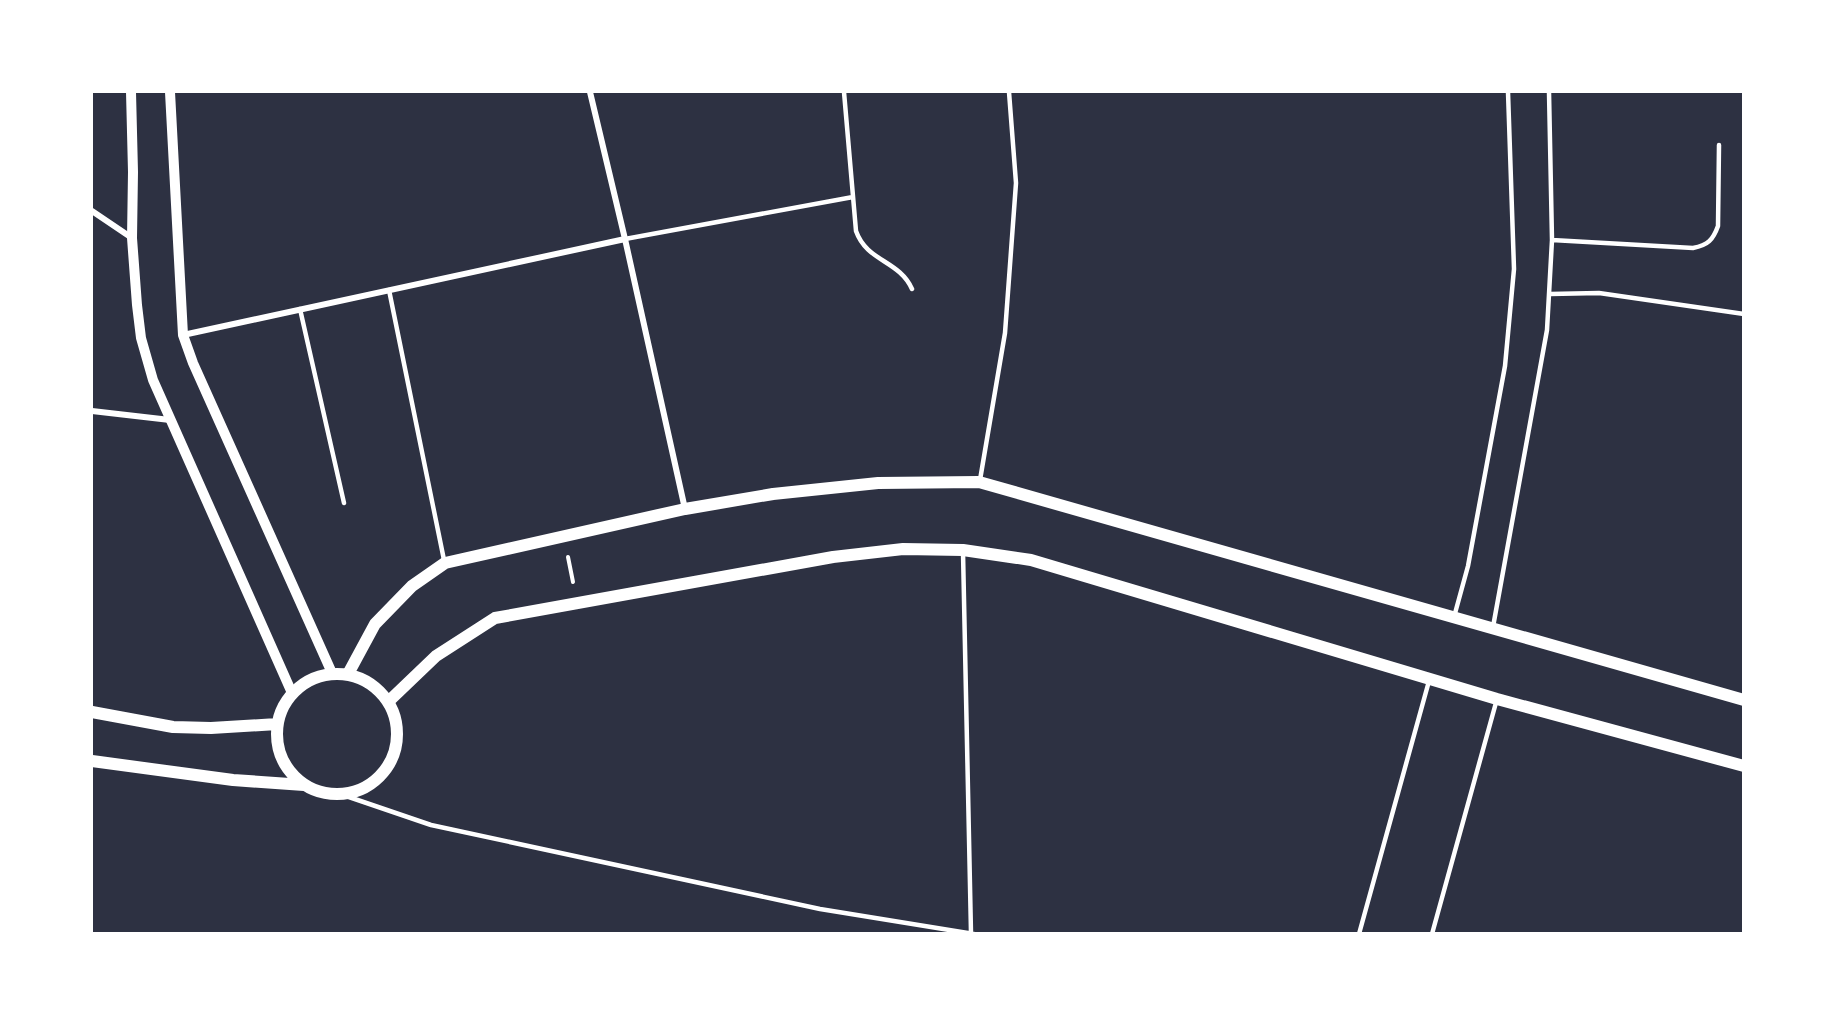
<svg xmlns="http://www.w3.org/2000/svg" width="1835" height="1025" font-family="'IBM Plex Sans',sans-serif">
	<style>
		.lines { fill: none; stroke-linecap: round; stroke-linejoin: round }
		.path { stroke: #fff; stroke-width: 4 }
		.service { stroke: #fff; stroke-width: 4.5 }
		.minor { stroke: #fff; stroke-width: 6 }
		.tertiary { stroke: #fff; stroke-width: 10 }
		.secondary { stroke: #fff; stroke-width: 12 }
	</style>
	<rect width="100%" height="100%" fill="#2d3142"/>
	<g class="lines">
		<path class="path" d="M568,557L573,582"/>
		<path class="service" d="M844,92L856,231C867,262 899,260 912,289
			M625,239L853,197
			M1552,240L1693,248C1708,245 1713,240 1718,226L1719,145
			M389,290L444,560
			M1550,294L1599,293L1744,314
			M300,309L344,503
			M980,480L1005,333L1016,183L1009,92
			M963,552L971,933
			M1454,617L1468,566L1505,366L1514,269L1508,92
			M1493,627L1547,330L1552,240L1549,92
			M343,795L431,825L820,909L974,934
			M1359,934L1429,681
			M1432,934L1497,699"/>
		<path class="minor" d="M590,92L625,239L685,509
			M92,211L132,238
			M183,335L625,239
			M92,411L170,420"/>
		<path class="tertiary" d="M131,92L133,172L132,238L137,305L141,338L153,380L292,693
			M170,92L183,335L193,363L332,673"/>
		<path class="secondary" d="M277 734a60 60 0 1 1 120 0a60 60 0 1 1-120 0Z
			M348,674L375,624L412,586L445,563L685,509L773,494L878,483L979,482L1744,700
			M389,701L436,656L495,618L833,557L903,549L963,550L1031,560L1497,699L1744,766
			M92,712L173,727L211,728L277,724
			M92,761L233,780L304,785"/>
	</g>
	<rect width="1835" height="1025" fill="none" stroke="#ffffff" stroke-width="186"/>
</svg>
